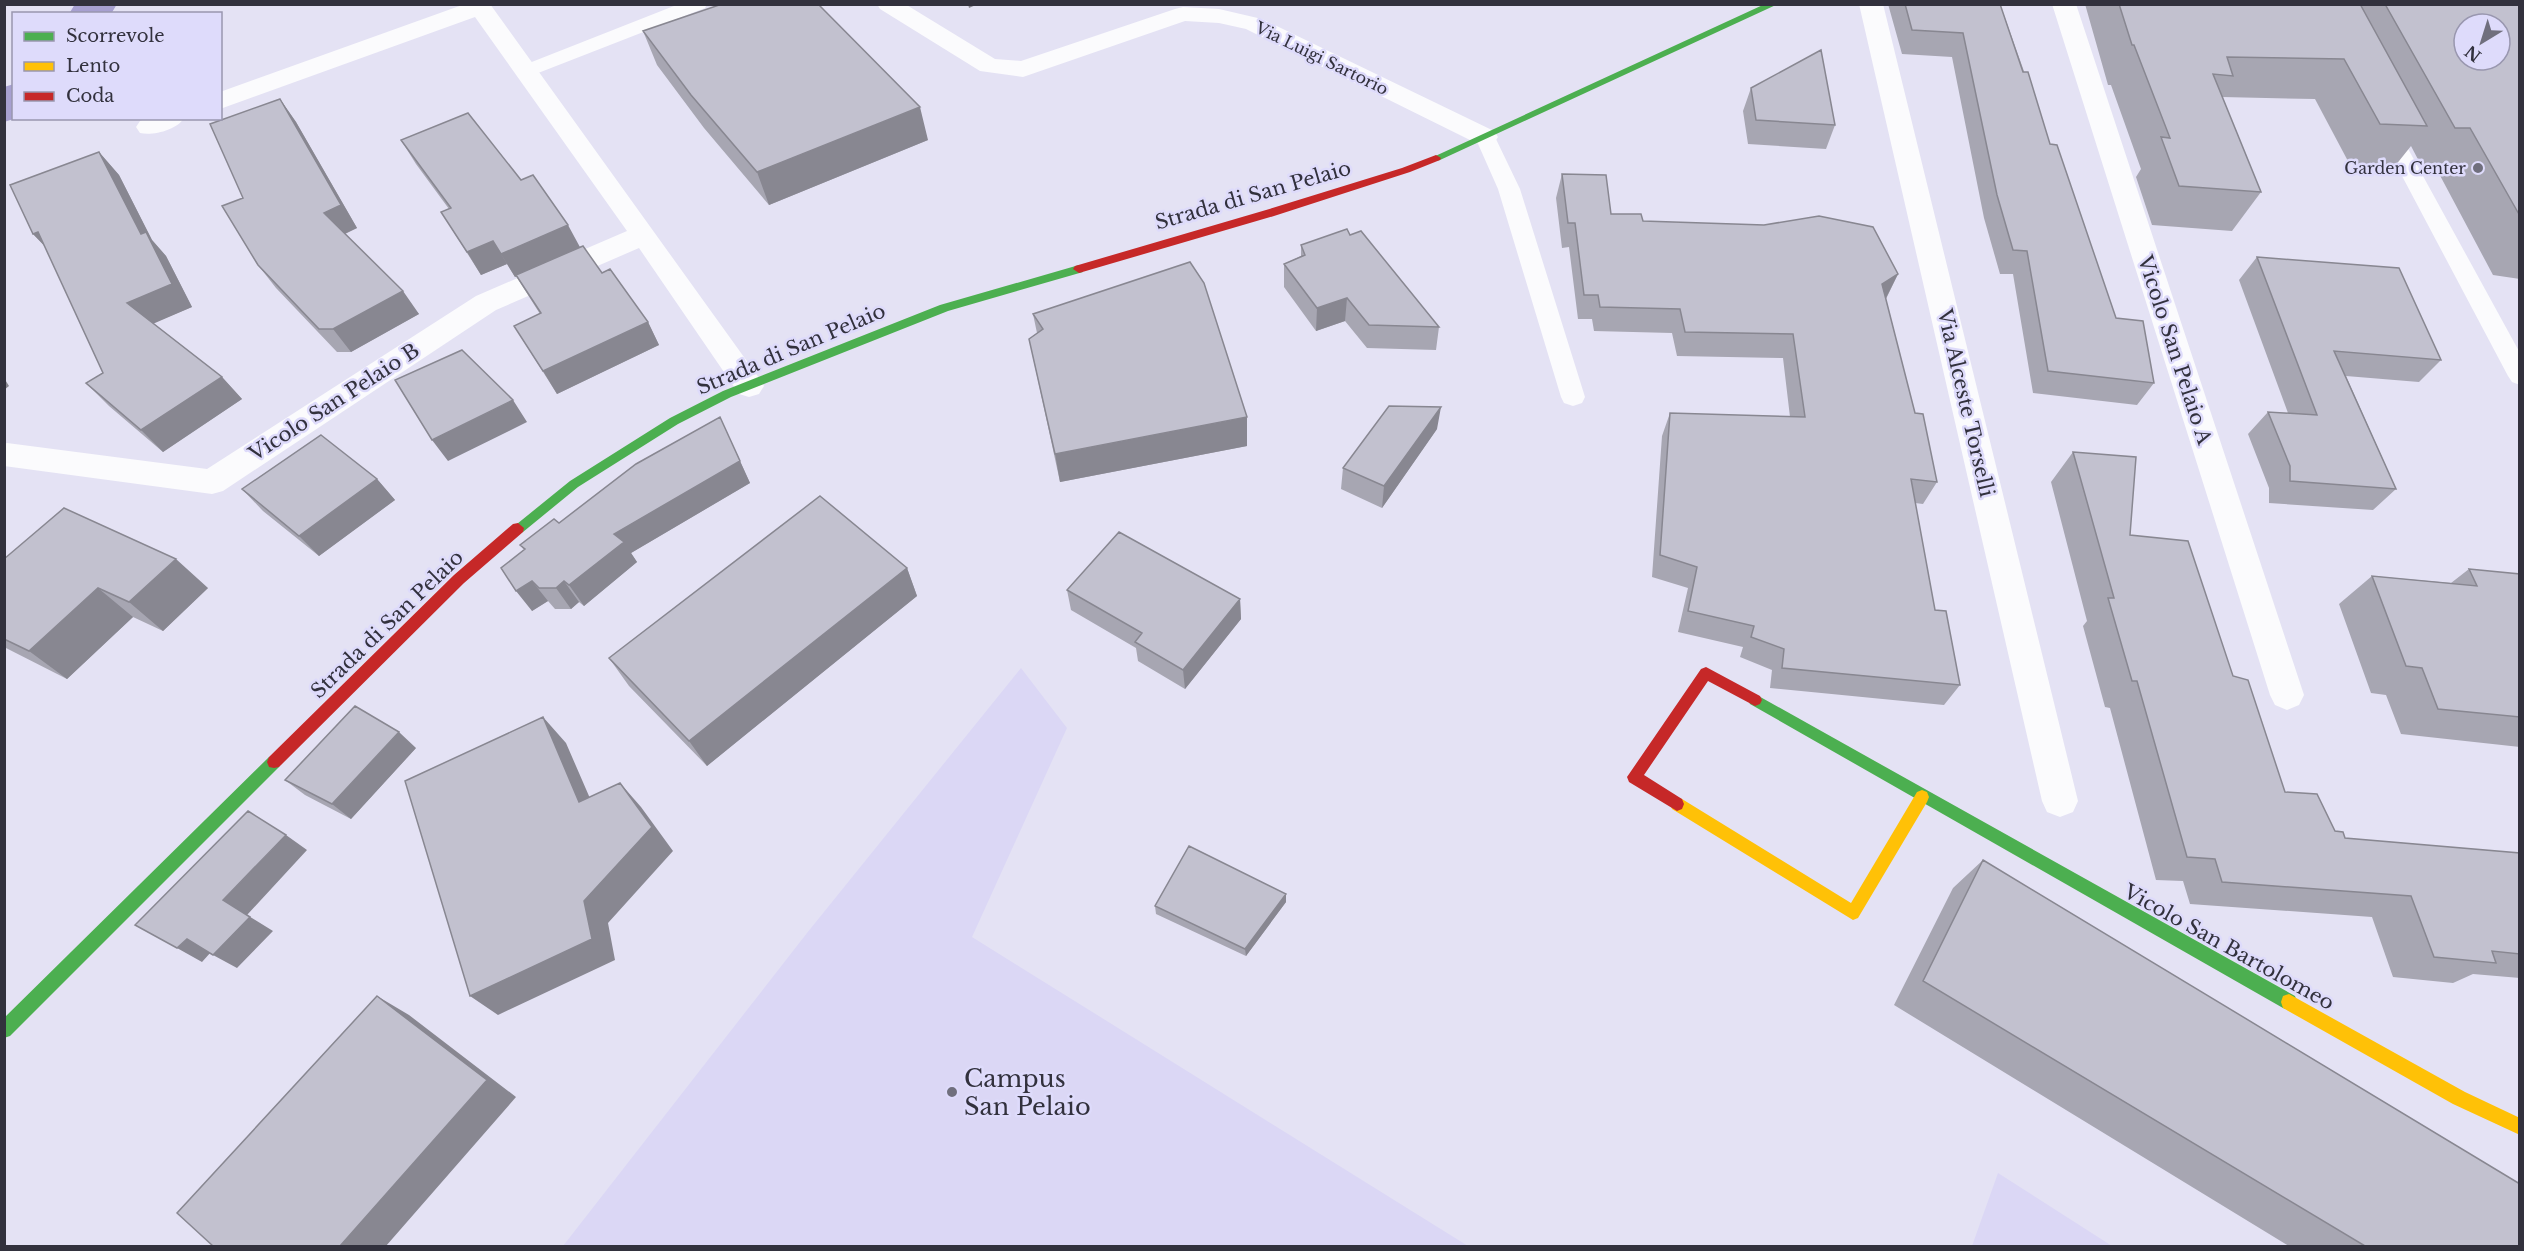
<svg xmlns="http://www.w3.org/2000/svg" width="2524" height="1251" font-family="'Libre Baskerville',serif">
	<style>
		.built { fill: #dbd7f5 }
		.lines { fill: none; stroke-linecap: round; stroke-linejoin: round }
		.canal { fill: #a7a0d1; fill-rule: evenodd }
		.lane { fill: #fbfbfd; fill-rule: evenodd }
		.street { fill: #fbfbfd; fill-rule: evenodd }
		.fast { fill: #4caf50; fill-rule: evenodd }
		.slow { fill: #ffc107; fill-rule: evenodd }
		.jam { fill: #c62828; fill-rule: evenodd }
		.wall { fill: #a7a6b2 }
		.shaded-wall { fill: #888791 }
		.building { fill: #c2c1cf; stroke: #888791; stroke-width: 1.5; fill-rule: evenodd }
		.poi-dot { fill: #706f7d; stroke: #dedbfb; stroke-width: 2 }
		.labels { text-anchor: middle; dominant-baseline: central; stroke-width: 5; stroke-linejoin: round; paint-order: stroke }
		.far-street-label { font-size: 16px; fill: #32313d; stroke: #dedbfb }
		.far-poi-label { font-size: 16px; fill: #32313d; stroke: #dedbfb; text-anchor: end }
		.street-label { font-size: 20px; fill: #32313d; stroke: #dedbfb }
		.near-poi-label { font-size: 24px; fill: #32313d; stroke: #dedbfb; text-anchor: start }
	</style>
	<rect width="100%" height="100%" fill="#e4e2f4"/>
	<path class="built" d="M1021,668L1067,728L972,937L1468,1246H563L807,933Z
		M1998,1173L2112,1246H1972Z"/>
	<g class="lines">
		<path class="canal" d="M117,4L111,14H69L75,4Z
			M14,84V118H17L4,122V87Z"/>
		<path class="lane" d="M679,4H707L705,8L533,75L526,77L519,75L516,71L519,67Z
			M2385,118L2392,120L2395,125L2520,353V385L2512,382L2508,376L2375,125L2378,120Z
			M1485,130L1492,132L1495,137L1520,189L1585,397L1582,403L1573,406L1564,403L1561,397L1498,189L1475,137L1478,132Z"/>
		<path class="street" d="M465,4H490L759,378L764,386L759,394L749,397L739,394L639,248L496,310L223,491L212,494L4,466V444L7,443L207,469L476,296L627,231L475,17L220,109V92Z
			M877,4H905L995,59L1021,61L1175,9L1183,7L1219,9L1262,19L1494,131L1498,137L1494,143L1485,145L1476,143L1246,29L1219,23L1185,21L1023,77L980,71L880,9Z
			M1859,4H1883L2078,801L2073,812L2060,817L2047,812L2042,801Z
			M2052,4H2076L2304,695L2299,705L2287,710L2275,705L2270,695Z
			M147,118H184C177,130 153,136 140,133L136,127L140,121Z"/>
		<path class="fast" d="M1765,4H1778L1440,160L1436,161L1431,158Z
			M1079,265L1083,266V272L948,311L731,397L678,424L578,487L523,532L518,533L512,528L570,481L670,418L723,391L940,305Z
			M1755,694L2295,996L2297,1002L2295,1008L2289,1010L2283,1008L1750,704L1748,700L1750,696Z
			M274,756L279,757L281,762L279,767L10,1036L4,1038V1018L269,757Z"/>
		<path class="slow" d="M1922,790L1927,792L1929,797L1927,802L1858,918L1853,920L1672,809L1670,804L1672,799L1677,797L1682,799L1851,903L1917,792Z
			M2289,994L2465,1092L2520,1118V1135L2453,1104L2283,1008L2281,1002L2283,996Z"/>
		<path class="jam" d="M1436,155L1441,158L1440,160L1410,172L1274,216L1079,273L1073,269L1075,266L1266,210L1402,168Z
			M518,523L524,528L523,532L464,583L279,767L274,768L269,767L267,762L269,757L454,575L513,524Z
			M1706,667L1760,696L1762,700L1760,704L1755,706L1708,681L1644,775L1682,799L1684,804L1682,809L1677,811L1629,782L1627,777L1701,669Z"/>
	</g>
	<path class="wall" d="M1888,4H2000L2050,144L2116,318L2154,383L2137,405L2033,393L2013,274H2000L1984,218L1952,57L1902,54Z
		M2085,4H2520V279L2493,275L2436,168L2422,167L2411,146L2395,166L2349,163L2315,99L2222,97L2261,192L2232,231L2152,225L2136,177L2141,169L2111,85H2108Z
		M643,31L928,140L769,205L704,128L657,65Z
		M1751,88L1835,125L1826,149L1748,144L1743,111Z
		M280,99L296,122L357,228L345,234L419,314L351,352H337L276,288L258,265L243,198Z
		M401,140L521,180L602,273L648,322L659,345L557,394L514,326L540,314L516,276L515,277L507,264L481,275L441,212L449,209L416,164Z
		M99,152L119,175L152,240L166,256L192,307L153,323L222,377L242,399L163,452L109,406L86,383L103,373L45,246L33,234Z
		M1562,174L1611,214L1643,221L1898,274L1886,299L1915,413L1937,482L1923,504L1915,503L1935,610L1960,685L1944,705L1770,688L1772,670L1740,657L1743,647L1678,632L1688,588L1652,577L1662,436L1670,413L1790,417L1783,358L1677,356L1672,333L1594,331L1592,319H1578L1569,247L1562,248L1556,198Z
		M1350,235L1439,327L1436,350L1367,348L1345,321L1316,331L1284,287V264L1301,256V245Z
		M2257,257L2441,360L2419,382L2346,376L2396,489L2373,510L2269,503V488L2248,434L2268,412L2288,413L2239,280Z
		M1033,314L1247,446L1060,482L1029,339L1037,333Z
		M720,417L750,483L631,553L637,562L584,606L579,602L571,609H555L548,601L532,611L524,550L520,545L559,523Z
		M1437,429L1382,508L1341,489L1343,468Z
		M2073,452L2130,535L2233,676L2285,792L2335,831L2345,838L2520,853V978L2473,974L2453,983L2393,977L2372,917L2190,904L2183,881L2156,880L2110,708L2105,707L2083,626L2087,621L2051,482Z
		M377,479L395,500L319,556L263,511L242,489Z
		M4,559L208,588L163,631L133,617L67,679L4,647Z
		M907,568L917,596L707,766L629,686L609,658Z
		M2469,569L2520,574V747L2401,734L2386,695L2371,693L2339,604L2372,576L2451,583Z
		M1067,590L1240,599L1241,619L1185,689L1138,661L1136,648L1071,610Z
		M416,748L351,819L305,795L285,780Z
		M1983,860L2520,1246H2289L1894,1005L1953,888Z
		M1286,894V902L1246,956L1156,914L1155,906Z"/>
	<path class="shaded-wall" d="M968,4H978L969,8Z
		M280,99L296,122L357,228L340,236L324,213Z
		M920,107L928,140L769,205L757,172Z
		M99,152L119,175L152,240L166,256L192,307L148,326L127,303L141,234Z
		M568,225L581,249L515,277L501,254Z
		M38,232L55,257L33,234Z
		M493,241L507,264L481,275L467,252Z
		M1898,274L1886,298L1870,308L1882,284Z
		M403,291L419,314L351,352L333,329Z
		M1347,298L1345,321L1316,331L1317,308Z
		M648,322L659,345L557,394L543,371Z
		M222,377L242,399L163,452L141,430Z
		M4,378L9,386L4,390Z
		M513,400L527,422L448,461L432,440Z
		M1441,407L1437,429L1382,508L1384,486Z
		M720,417L750,483L631,553L637,562L584,606L569,585L614,534Z
		M1247,417V446L1060,482L1055,454Z
		M377,479L395,500L319,556L299,536Z
		M176,559L208,588L163,631L129,602Z
		M907,568L917,596L707,766L689,741Z
		M532,581L548,601L532,611L516,591Z
		M564,581L579,602L571,609L556,588Z
		M98,588L133,617L67,679L29,651Z
		M1240,599L1241,619L1185,689L1183,670Z
		M543,717L566,743L602,826L579,802Z
		M399,732L416,748L351,819L332,804Z
		M620,783L641,807L673,851L608,923L615,960L498,1015L470,996L584,901Z
		M286,835L307,850L247,915L273,931L237,968L213,955L223,900Z
		M1286,894V902L1246,956L1245,949Z
		M187,939L211,952L202,962L177,948Z
		M377,996L409,1015L516,1097L386,1246H340Z"/>
	<path class="building" d="M722,4H818L920,107L757,172L691,95L643,31Z
		M1905,4H2000L2023,72H2028L2050,144L2057,145L2116,318L2143,321L2154,383L2048,371L2027,251L2013,250L1997,195L1963,33L1912,30Z
		M2119,4H2360L2427,126L2380,124L2344,59L2227,57L2233,76L2213,74L2261,192L2179,186L2161,137L2170,138L2134,45H2132Z
		M2385,4H2520V216L2470,128H2455ZM2464,24H2500V60H2464Z
		M1821,50L1835,125L1756,120L1751,88Z
		M280,99L341,205L324,213L403,291L333,329H319L258,265L222,206L243,198L210,124Z
		M468,113L521,180L533,175L568,225L501,254L493,241L467,252L441,212L451,208L401,140Z
		M99,152L141,234L146,232L172,284L127,303L222,377L141,430L86,383L103,373L38,232L33,234L10,185Z
		M1562,174L1606,175L1611,214H1641L1643,221L1764,225L1819,216L1873,227L1898,274L1882,284L1915,413L1923,414L1937,482L1911,479L1935,610L1946,611L1960,685L1782,668L1784,649L1751,637L1754,626L1688,611L1697,567L1660,555L1670,413L1805,417L1793,334L1685,332L1680,309L1600,307L1598,295H1584L1575,223H1568Z
		M1347,229L1350,235L1361,231L1439,327L1369,325L1347,298L1317,308L1284,264L1305,255L1301,245Z
		M583,246L602,273L610,269L648,322L543,371L514,326L541,313L516,275Z
		M2257,257L2399,268L2441,360L2334,351L2396,489L2290,481V466L2268,412L2317,415Z
		M1190,262L1204,283L1247,417L1055,454L1029,339L1043,329L1033,314Z
		M462,350L513,400L432,440L395,380Z
		M1389,406L1441,407L1384,486L1343,468Z
		M720,417L740,461L614,534L624,542L569,585L564,581L556,588H539L532,581L516,591L501,568L525,549L520,545L554,519L559,523L636,464Z
		M321,435L377,479L299,536L242,489Z
		M2073,452L2136,457L2130,535L2188,541L2233,676L2248,680L2285,792L2317,794L2335,831L2343,832L2345,838L2520,853V954L2492,951L2496,963L2434,957L2411,896L2222,882L2215,859L2187,857L2137,681H2132L2108,598H2114Z
		M820,496L907,568L689,741L609,658Z
		M64,508L176,559L129,602L98,588L29,651L4,639V559Z
		M1119,532L1240,599L1183,670L1135,642L1142,633L1067,590Z
		M2469,569L2520,574V717L2438,709L2422,668L2406,666L2372,576L2477,586Z
		M355,706L399,732L332,804L285,780Z
		M543,717L579,802L620,783L652,827L584,901L592,939L470,996L405,781Z
		M248,811L286,835L223,900L250,917L213,955L187,939L177,948L135,925Z
		M1189,846L1286,894L1245,949L1155,906Z
		M1983,860L2520,1184V1246H2365L1923,981Z
		M377,996L487,1080L340,1246H213L177,1213Z"/>
	<g class="poi-dot">
		<circle cx="2478" cy="168" r="6"/>
		<circle cx="952" cy="1092" r="6"/>
	</g>
	<g class="labels">
		<g class="far-street-label">
			<text transform="translate(1322 58) rotate(26)">Via Luigi Sartorio</text>
		</g>
		<g class="far-poi-label">
			<text x="2466" y="168">Garden Center</text>
		</g>
		<g class="street-label">
			<text transform="translate(1253 195) rotate(-16)">Strada di San Pelaio</text>
			<text transform="translate(791 349) rotate(-23)">Strada di San Pelaio</text>
			<text transform="translate(2175 350) rotate(72)">Vicolo San Pelaio A</text>
			<text transform="translate(334 402) rotate(-33)">Vicolo San Pelaio B</text>
			<text transform="translate(1966 403) rotate(77)">Via Alceste Torselli</text>
			<text transform="translate(387 624) rotate(-44)">Strada di San Pelaio</text>
			<text transform="translate(2229 947) rotate(29)">Vicolo San Bartolomeo</text>
		</g>
		<g class="near-poi-label">
			<text x="964" y="1078">Campus<tspan x="964" dy="28">San Pelaio</tspan></text>
		</g>
	</g>
	<rect width="2524" height="1251" fill="none" stroke="#32313d" stroke-width="12"/>
	<rect x="12" y="12" width="210" height="108" fill="#dedbfb" stroke="#9997af" stroke-width="1.5"/>
	<rect x="24" y="32" width="30" height="9" fill="#4caf50" stroke="#9997af" stroke-width="1.5"/>
	<text x="66" y="42" font-size="18" fill="#32313d">Scorrevole</text>
	<rect x="24" y="62" width="30" height="9" fill="#ffc107" stroke="#9997af" stroke-width="1.5"/>
	<text x="66" y="72" font-size="18" fill="#32313d">Lento</text>
	<rect x="24" y="92" width="30" height="9" fill="#c62828" stroke="#9997af" stroke-width="1.5"/>
	<text x="66" y="102" font-size="18" fill="#32313d">Coda</text>
	<g transform="translate(2482 42) rotate(218)"><circle r="28" fill="#dedbfb" stroke="#9997af" stroke-width="1.5"/>
	<path d="M0-4.5L10 22L0 15L-10 22Z" fill="#706f7d"/>
	<text y="-9" font-size="16" font-weight="bold" text-anchor="middle" fill="#32313d">N</text>
	</g>
</svg>
